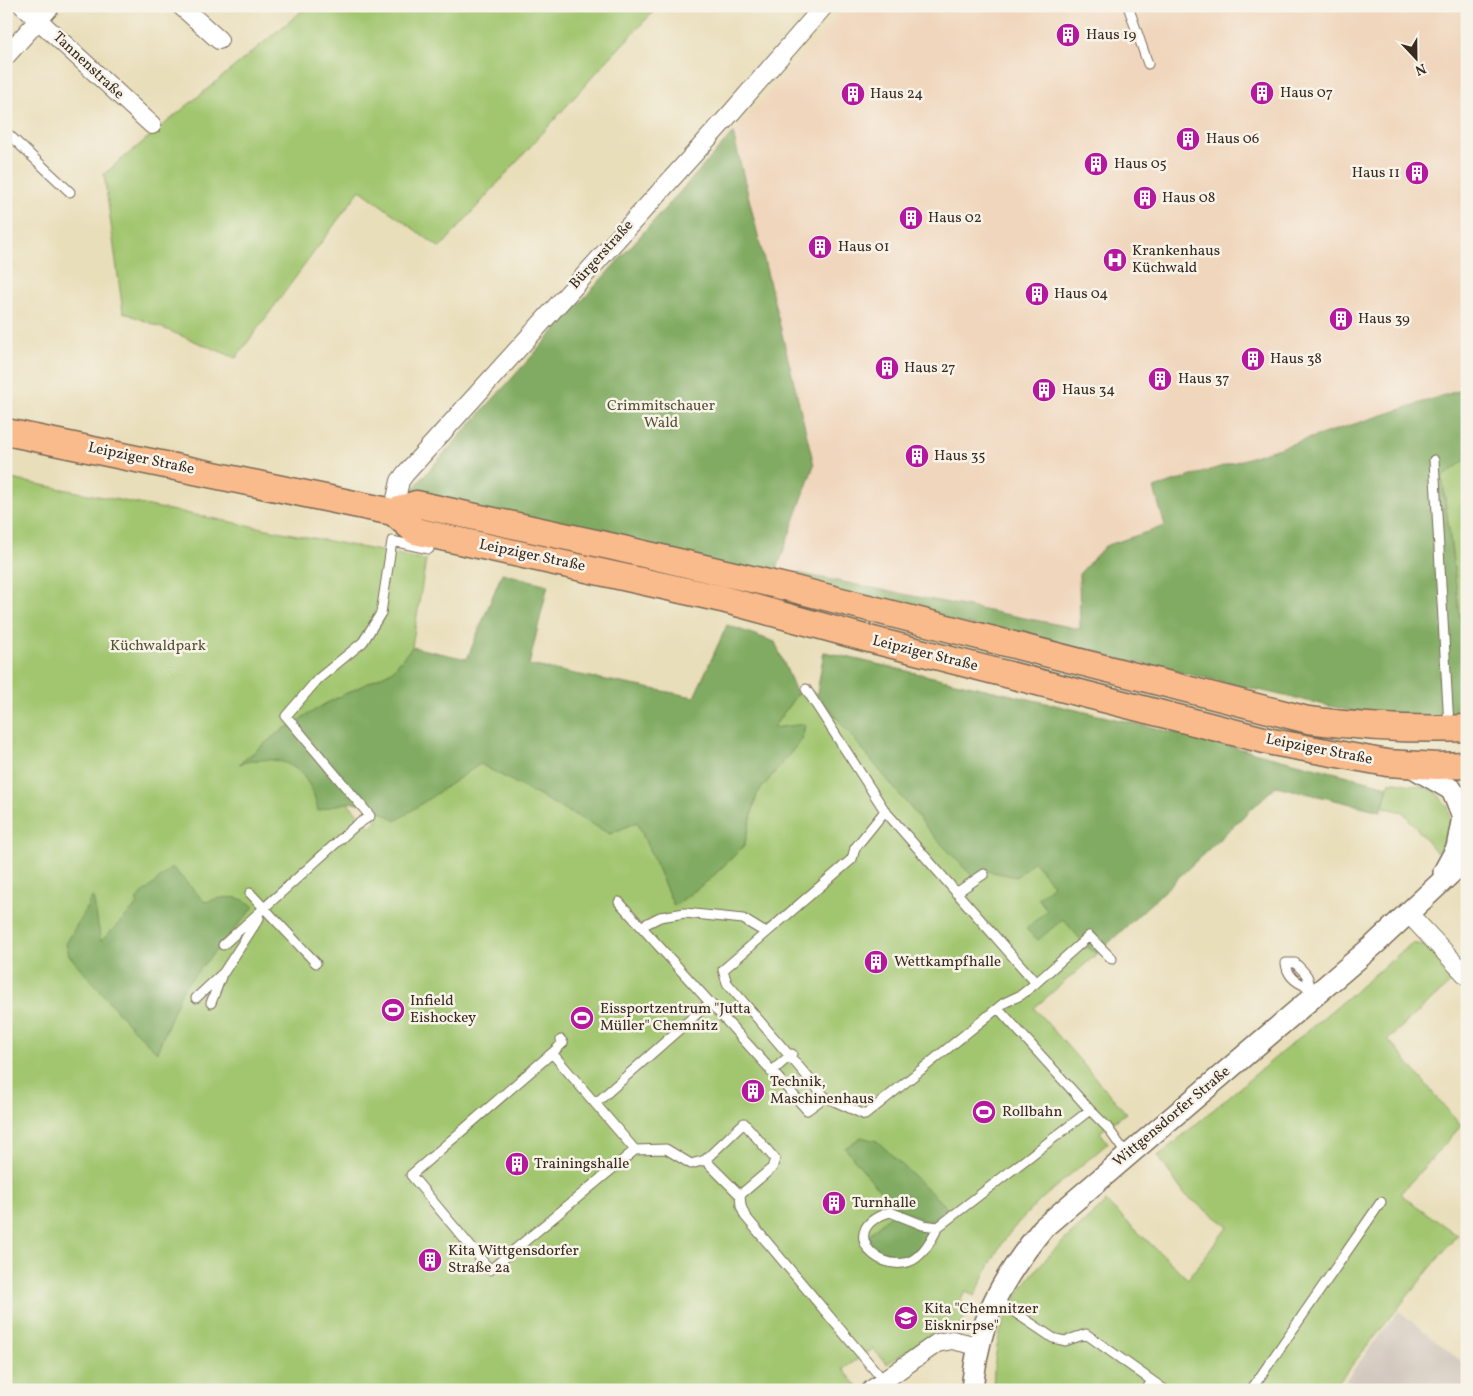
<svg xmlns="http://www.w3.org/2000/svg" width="1473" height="1396" font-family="Vollkorn,serif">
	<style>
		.built { fill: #f0d6bc }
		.industrial { fill: #cec2b9 }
		.green { fill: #a2c670; stroke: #6e7847 }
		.forest { fill: #81ab62; stroke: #5e6a40 }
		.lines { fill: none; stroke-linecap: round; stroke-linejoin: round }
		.service-casing { stroke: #786955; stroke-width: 11 }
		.minor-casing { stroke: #786955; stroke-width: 20 }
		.tertiary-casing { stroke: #786955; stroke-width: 24 }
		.primary-casing { stroke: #786955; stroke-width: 29 }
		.service { stroke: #fff; stroke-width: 9 }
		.minor { stroke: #fff; stroke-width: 18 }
		.tertiary { stroke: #fff; stroke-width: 21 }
		.primary { stroke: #fabb8c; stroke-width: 26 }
		.labels { text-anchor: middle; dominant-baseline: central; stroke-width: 5; stroke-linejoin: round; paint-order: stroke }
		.poi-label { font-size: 15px; fill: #3b2a1e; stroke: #f7f3e8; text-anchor: start }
		.street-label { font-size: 15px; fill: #3b2a1e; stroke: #f7f3e8 }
		.park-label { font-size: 15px; fill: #555132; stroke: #f7f3e8 }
	</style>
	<rect width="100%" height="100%" fill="#f7f3e8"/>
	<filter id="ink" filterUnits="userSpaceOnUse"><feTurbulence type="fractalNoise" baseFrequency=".02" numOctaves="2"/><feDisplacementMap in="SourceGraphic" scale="10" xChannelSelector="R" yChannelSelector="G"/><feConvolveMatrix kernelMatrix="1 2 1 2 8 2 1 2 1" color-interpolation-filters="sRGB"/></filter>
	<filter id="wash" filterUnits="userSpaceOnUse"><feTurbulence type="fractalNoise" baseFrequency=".0096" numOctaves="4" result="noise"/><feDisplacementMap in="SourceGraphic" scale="20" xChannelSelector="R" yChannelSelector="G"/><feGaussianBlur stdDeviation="1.12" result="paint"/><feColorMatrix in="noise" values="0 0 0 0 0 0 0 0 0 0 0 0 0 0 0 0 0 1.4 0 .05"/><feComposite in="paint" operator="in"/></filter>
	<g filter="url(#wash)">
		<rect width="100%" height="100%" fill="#e9deba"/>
		<path class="built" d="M847,6H1467V388L1154,488L1165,526L1105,546L1081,629L777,569L814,465L733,133Z"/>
		<path class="industrial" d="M1399,1311L1467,1366V1390H1338Z"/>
		<path class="green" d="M308,6H659L604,64L440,248L360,190L236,358L123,312L104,174Z
			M1467,459V669L1442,476Z
			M6,478L426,560L412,647L392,671L325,704L282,731L370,827L377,821L369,811L374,807L474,735L637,822L674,906L710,879L744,846L757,794L802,739L805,725L772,729L797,694L806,689L817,694L824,652L1202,739L1090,947L1097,954L1034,1008L1126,1113L1100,1132L1108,1143C1075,1172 1035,1200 1008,1235C994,1254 985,1274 975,1296L965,1292L958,1306L968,1311L961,1325L937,1330L887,1364L873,1349L843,1369L859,1388L857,1390H6Z
			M1396,782L1427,788L1436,792L1448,807L1452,828L1437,853L1403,812L1383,807L1389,783Z
			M1412,943L1427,946L1454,980L1388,1039L1461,1126L1400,1194L1457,1235L1332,1390H993C994,1365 996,1337 1007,1314C1028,1268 1070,1236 1106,1202L1188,1279L1228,1226L1184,1194L1158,1156Z"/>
		<path class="forest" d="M733,133L814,465L777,569L1080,629L1079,574L1105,546L1165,526L1154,488L1467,388V459L1442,477L1467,669V712L1431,729L405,497Z
			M502,573L548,585L529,665L694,697L727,625L775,642L797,694L773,728L805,724L802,739L757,794L744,846L710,879L674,906L637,822L610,834L480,764L396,821C363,799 355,798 318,811C310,767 282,751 239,764L278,733L325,704L392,671L412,647L467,659Z
			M824,652L1202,739L1388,786L1381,811L1276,786L1097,954L1087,947L1063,919L1038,940L1026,929L1047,910L1038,898L1053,885L1034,861L1016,877L984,870L973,877L932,834L817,694Z
			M172,867L205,902C224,897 238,893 254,907L183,988L157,1052L131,1027L69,955L66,944L93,896L101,941L138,904L136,900Z
			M861,1137L877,1141L947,1208L935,1219L923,1220L892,1205L845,1148Z
			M891,1214L927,1232L928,1240L905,1258C883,1258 879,1255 868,1236Z"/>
	</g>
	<g filter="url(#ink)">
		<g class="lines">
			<g class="service-casing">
				<path id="service" d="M1128,6L1148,64
					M6,132L70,192
					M1434,460L1449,726
					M806,689L885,811
					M885,811L1036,983L1021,995L1004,1003L865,1115L825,1097L727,983L723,970L852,859L855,848Z
					M250,893L316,963
					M956,893L984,874
					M619,902L807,1110L825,1097
					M642,926L660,917L685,913L743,919L766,933
					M223,945L355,826L370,816L286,716L318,679L363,642L381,613L392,541L429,549
					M1036,983L1089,936L1112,959
					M1308,987C1297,983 1287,976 1286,963H1295C1299,967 1304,971 1307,976C1310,983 1309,988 1314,995
					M196,998L224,972L259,918
					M211,1003L221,977
					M998,1008L1090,1110
					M561,1040L563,1043L552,1053L635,1150L666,1149L691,1164L705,1160L740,1195L741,1206L745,1216L883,1380
					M552,1053L411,1175L490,1270L635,1150
					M771,1072L792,1054
					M596,1103L709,1003
					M705,1160L744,1123L775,1159L772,1168L740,1195
					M938,1227L923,1225L890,1212C837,1228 875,1272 908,1262C922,1258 932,1239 938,1227L1090,1110L1107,1127L1127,1155
					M995,1299L1053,1338L1065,1341L1086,1334L1165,1390
					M1146,1390L1152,1381
					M1251,1390L1381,1202"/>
			</g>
			<g class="minor-casing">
				<path id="minor" d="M23,6L152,125
					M181,6L219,40
					M6,56L51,6
					M393,512L400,481L405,474L731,113L824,6
					M1409,914L1467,976
					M871,1390L937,1343L952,1340L978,1346"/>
			</g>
			<g class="tertiary-casing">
				<path id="tertiary" d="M1411,766L1452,790L1463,817
					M1444,872L1457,848L1467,796
					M972,1390C979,1318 999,1283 1043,1228L1375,944L1467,858"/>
			</g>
			<g class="primary-casing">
				<path id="primary" d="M6,432L383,510L393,512L416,504L614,547L794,589L1308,720C1361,727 1413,730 1467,728
					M393,512L415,531L722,599L865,638L1272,742L1387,763L1437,766L1467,765"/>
			</g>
			<use href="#service" class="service"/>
			<use href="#minor" class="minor"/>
			<use href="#tertiary" class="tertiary"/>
			<use href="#primary" class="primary"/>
		</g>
	</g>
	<defs>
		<g id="building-disc" transform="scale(1.25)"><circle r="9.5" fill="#b5179e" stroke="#f7f3e8"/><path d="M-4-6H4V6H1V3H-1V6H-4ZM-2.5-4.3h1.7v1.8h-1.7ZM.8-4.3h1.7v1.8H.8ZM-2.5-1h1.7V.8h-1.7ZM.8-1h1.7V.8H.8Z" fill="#fff"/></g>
		<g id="hospital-disc" transform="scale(1.25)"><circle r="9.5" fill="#b5179e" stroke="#f7f3e8"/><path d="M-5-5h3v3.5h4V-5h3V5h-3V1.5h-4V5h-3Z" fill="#fff"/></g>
		<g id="stadium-disc" transform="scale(1.25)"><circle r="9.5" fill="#b5179e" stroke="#f7f3e8"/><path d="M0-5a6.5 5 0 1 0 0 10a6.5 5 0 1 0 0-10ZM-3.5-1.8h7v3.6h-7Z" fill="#fff"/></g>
		<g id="school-disc" transform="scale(1.25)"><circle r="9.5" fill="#b5179e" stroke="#f7f3e8"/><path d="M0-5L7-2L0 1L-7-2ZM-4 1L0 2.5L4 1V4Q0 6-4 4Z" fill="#fff"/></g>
	</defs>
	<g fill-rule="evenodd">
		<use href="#building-disc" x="1068" y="35"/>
		<use href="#building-disc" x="1262" y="93"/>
		<use href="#building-disc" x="853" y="94"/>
		<use href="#building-disc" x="1188" y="139"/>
		<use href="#building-disc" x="1096" y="164"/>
		<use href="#building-disc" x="1417" y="173"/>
		<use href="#building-disc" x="1145" y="198"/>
		<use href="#building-disc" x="911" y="218"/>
		<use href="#building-disc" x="820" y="247"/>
		<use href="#hospital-disc" x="1115" y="260"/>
		<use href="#building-disc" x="1037" y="294"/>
		<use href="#building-disc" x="1341" y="319"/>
		<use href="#building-disc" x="1253" y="359"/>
		<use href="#building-disc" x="887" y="368"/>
		<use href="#building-disc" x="1160" y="379"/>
		<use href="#building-disc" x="1044" y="390"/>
		<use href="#building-disc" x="917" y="456"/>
		<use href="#building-disc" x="876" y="962"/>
		<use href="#stadium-disc" x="393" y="1010"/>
		<use href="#stadium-disc" x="582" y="1018"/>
		<use href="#building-disc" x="753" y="1091"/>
		<use href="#stadium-disc" x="984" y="1112"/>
		<use href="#building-disc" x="517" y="1164"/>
		<use href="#building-disc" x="834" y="1203"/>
		<use href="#building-disc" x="430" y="1260"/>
		<use href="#school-disc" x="906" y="1318"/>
	</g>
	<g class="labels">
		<g class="poi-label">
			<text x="1086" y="35">Haus 19</text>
			<text x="1280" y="93">Haus 07</text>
			<text x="870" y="94">Haus 24</text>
			<text x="1206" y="139">Haus 06</text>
			<text x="1114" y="164">Haus 05</text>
			<text x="1400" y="173" text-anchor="end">Haus 11</text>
			<text x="1162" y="198">Haus 08</text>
			<text x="928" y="218">Haus 02</text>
			<text x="838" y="247">Haus 01</text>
			<text x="1132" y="251">Krankenhaus<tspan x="1132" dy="17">Küchwald</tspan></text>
			<text x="1054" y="294">Haus 04</text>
			<text x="1358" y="319">Haus 39</text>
			<text x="1270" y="359">Haus 38</text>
			<text x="904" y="368">Haus 27</text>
			<text x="1178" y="379">Haus 37</text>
			<text x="1062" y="390">Haus 34</text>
			<text x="934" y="456">Haus 35</text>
			<text x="894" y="962">Wettkampfhalle</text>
			<text x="410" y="1001">Infield<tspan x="410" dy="17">Eishockey</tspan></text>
			<text x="600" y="1009">Eissportzentrum "Jutta<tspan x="600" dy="17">Müller" Chemnitz</tspan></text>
			<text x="770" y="1082">Technik,<tspan x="770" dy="17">Maschinenhaus</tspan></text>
			<text x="1002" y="1112">Rollbahn</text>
			<text x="534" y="1164">Trainingshalle</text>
			<text x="852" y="1203">Turnhalle</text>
			<text x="448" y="1251">Kita Wittgensdorfer<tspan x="448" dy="17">Straße 2a</tspan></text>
			<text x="924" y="1309">Kita "Chemnitzer<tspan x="924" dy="17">Eisknirpse"</tspan></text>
		</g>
		<g class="street-label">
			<text transform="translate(88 66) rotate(43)">Tannenstraße</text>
			<text transform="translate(602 255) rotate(-48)">Bürgerstraße</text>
			<text transform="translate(141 459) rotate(12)">Leipziger Straße</text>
			<text transform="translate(532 556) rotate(12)">Leipziger Straße</text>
			<text transform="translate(925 654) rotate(14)">Leipziger Straße</text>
			<text transform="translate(1319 750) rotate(11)">Leipziger Straße</text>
			<text transform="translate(1172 1117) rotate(-40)">Wittgensdorfer Straße</text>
		</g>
		<g class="park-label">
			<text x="661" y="406">Crimmitschauer<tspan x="661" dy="17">Wald</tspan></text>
			<text x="158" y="646">Küchwaldpark</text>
		</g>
	</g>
	<rect width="1473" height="1396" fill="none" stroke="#f7f3e8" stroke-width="25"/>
	<g transform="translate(1416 58) rotate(158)" stroke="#f7f3e8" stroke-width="4" paint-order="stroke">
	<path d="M0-4L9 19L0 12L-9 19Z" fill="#3b2a1e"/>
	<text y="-8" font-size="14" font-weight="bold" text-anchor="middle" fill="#3b2a1e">N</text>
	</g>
</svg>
